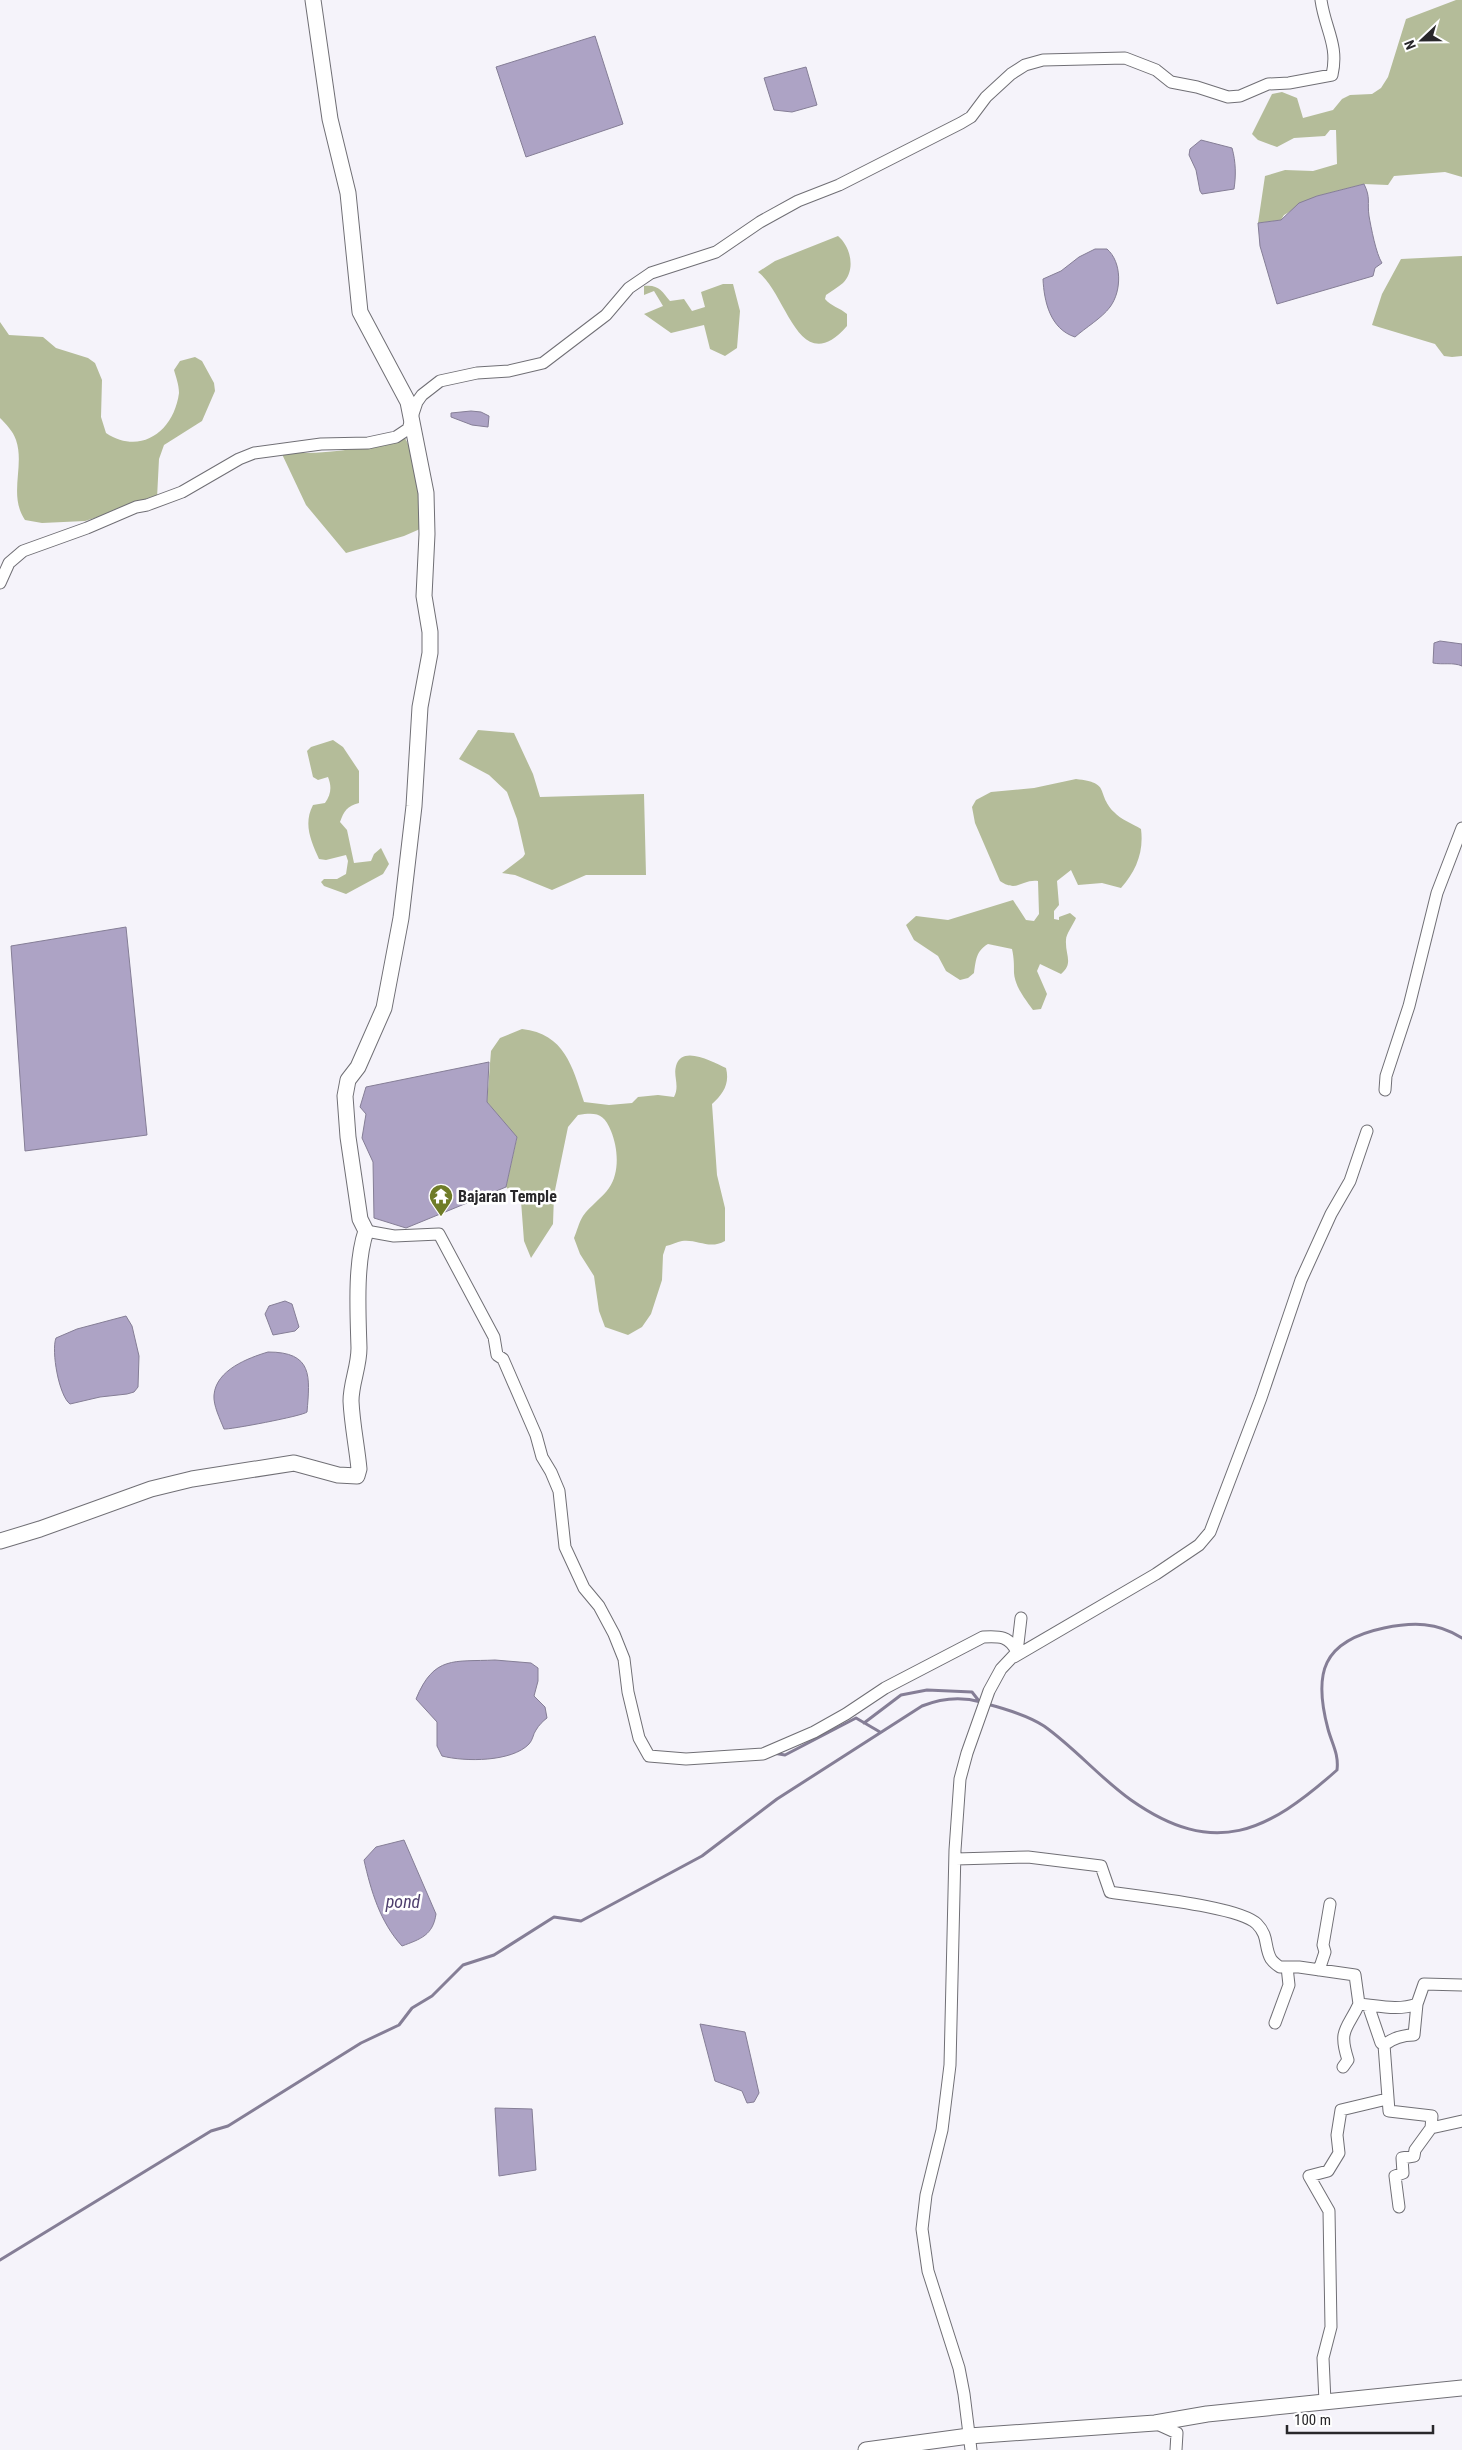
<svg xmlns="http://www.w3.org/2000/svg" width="1462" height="2450" font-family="'Roboto Condensed',sans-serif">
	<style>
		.forest { fill: #b4bc99 }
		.water { fill: #ada3c5; stroke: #857e96 }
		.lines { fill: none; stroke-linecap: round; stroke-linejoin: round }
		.stream { stroke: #857e96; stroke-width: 3 }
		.street-casing { stroke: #706f75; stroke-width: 13 }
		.secondary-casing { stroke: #706f75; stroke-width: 17 }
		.street { stroke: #fff; stroke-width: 11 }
		.secondary { stroke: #fff; stroke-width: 15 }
		.labels { text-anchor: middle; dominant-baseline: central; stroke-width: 5; stroke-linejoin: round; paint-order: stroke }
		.poi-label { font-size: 16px; font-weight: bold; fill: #28272a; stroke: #fff; text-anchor: start }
		.water-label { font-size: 18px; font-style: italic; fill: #4e3e6d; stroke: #fff }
	</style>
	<rect width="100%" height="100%" fill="#f5f3fa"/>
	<path class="forest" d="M1456,0H1462V177L1445,172L1394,176L1388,185L1364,184L1317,196L1284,215L1281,220L1258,223L1265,176L1285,170L1313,171L1337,164L1336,130H1330L1325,136L1294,138L1277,147L1258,140L1252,134L1272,94L1282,92L1297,98L1303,118L1333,110L1342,99L1350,95L1372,94L1381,88L1388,77L1406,19Z
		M838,236C851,247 856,270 843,283C838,287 832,291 826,295L825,299C831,306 840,308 847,314V326C799,381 787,293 758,272L775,261Z
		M1462,256V356L1452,357L1444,356L1435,344L1372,325L1382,294L1401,259Z
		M723,284H733L740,311L737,348L725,356L710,349L704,325L671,333L644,314L663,306L654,291L644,295V286C658,284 662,291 670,301L684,299L692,311L705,307L701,292Z
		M0,322L9,335L43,337L56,348L88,358L95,363L102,380L101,417L106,433C141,456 174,431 179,393C179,385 176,377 174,370L180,361L195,357L202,361L214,383L215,391L202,421L164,445L159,459L157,498L85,521L42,523L25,520C8,495 25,466 16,440C13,431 6,424 0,418Z
		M405,438C423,470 421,493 420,529L404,536L346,553L306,505L281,452C322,456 365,448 405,438Z
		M478,730L514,733L533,774L540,797L644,794L646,875H586L552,890L515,875L502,873L523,857L525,854L517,819L507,792L489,775L459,759Z
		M333,740L343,747L359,771V803C347,806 344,811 340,822L347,830L354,863L371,861L374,854L381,848L389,864L383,874L346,894L324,886L321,882L324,879H337L346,874L348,861L346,855L326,860L319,859C311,841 303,824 313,805L325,803C331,794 332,787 328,777L318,780L313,777L307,751L311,747Z
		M1076,779C1112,783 1095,792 1114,812C1120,819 1133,824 1141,829C1144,852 1136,871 1121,888L1102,883L1078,885L1071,870L1057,881L1059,905L1054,911V919L1059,920V917L1070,913L1076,918C1073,925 1066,934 1066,940C1065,955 1074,963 1061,974L1040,964L1037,971L1047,994L1041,1009L1033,1010C1026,1000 1015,987 1014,973C1014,964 1014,958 1012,949L988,944C976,951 976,960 974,973L968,978L960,980L946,971L938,956L914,940L906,925L916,916L948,920L1013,900L1026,920L1034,921L1039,914L1038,881C1022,879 1017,893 1000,881L975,823L972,807L976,800L991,792L1034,788Z
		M522,1029C565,1034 572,1066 584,1102L609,1105L632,1103L638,1097L658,1095L674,1097C680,1086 673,1076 676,1066C682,1044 714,1063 726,1068C730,1084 723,1094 712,1104L717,1175L725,1208V1241C709,1250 698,1239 682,1241C677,1242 671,1245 666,1246L663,1255L662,1280L651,1314L642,1327L628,1335L605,1327L599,1311L594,1276L580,1254L574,1238C577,1231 579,1222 583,1216C590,1206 602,1198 609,1188C620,1172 618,1148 611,1131C604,1113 596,1112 578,1115L568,1127L554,1195L553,1224L531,1258L524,1241L521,1201L506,1187L517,1138L487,1102L491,1051L500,1038Z"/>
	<path class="water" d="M595,36L623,124L526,157L496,67Z
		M806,67L817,105L792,112L774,110L764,78Z
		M1201,140L1232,148C1236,162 1236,176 1234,189L1202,194L1200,191L1196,170L1189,155L1190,149Z
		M1364,184C1371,198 1367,202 1369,216C1371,227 1376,254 1382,263L1375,268L1373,276L1277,304L1260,246L1258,223L1281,220L1299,203L1317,196Z
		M1095,249H1107C1122,262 1122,291 1110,307C1102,318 1085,328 1075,337C1050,329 1044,301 1043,279L1061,271L1079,257Z
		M471,411L481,412L489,416L488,427L472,425L451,417V413Z
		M1440,641L1462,644V666C1453,662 1443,665 1433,663L1434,643Z
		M126,927L147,1135L25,1151L11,946Z
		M489,1062L487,1102L517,1137L506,1187L406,1228L374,1218L373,1162L362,1138L366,1114L360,1107L366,1087Z
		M285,1301L292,1304L299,1327L295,1331L273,1335L265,1314L269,1306Z
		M126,1316L132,1326L139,1356L138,1387L134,1392L127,1394L100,1397L70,1404C59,1396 51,1351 56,1338L77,1329Z
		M268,1352C313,1352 310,1376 307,1412C303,1416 228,1430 224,1429C220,1419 213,1405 214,1395C216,1370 248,1358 268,1352Z
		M495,1660L531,1663L538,1668V1681L534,1696L545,1707L547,1718C543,1721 539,1725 536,1730C533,1734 533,1740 529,1744C512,1762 465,1762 442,1756L437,1746V1722L416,1699C434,1655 454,1662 495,1660Z
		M404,1840L436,1914C433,1935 421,1939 402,1946C380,1922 371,1891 364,1860L376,1847Z
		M700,2024L745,2032L759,2093L754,2102L747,2103L742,2091L715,2081Z
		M495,2108L532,2109L536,2170L499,2176Z"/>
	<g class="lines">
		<path class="stream" d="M987,1704C1006,1709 1027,1715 1044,1726C1075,1748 1100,1778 1131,1800C1215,1859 1267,1832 1337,1770C1339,1754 1332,1744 1328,1729C1313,1673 1322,1641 1384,1628C1413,1622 1437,1622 1462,1638
			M864,1723L901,1695L927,1690L972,1692L979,1701
			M773,1753L785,1755L856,1718L880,1732
			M0,2260L211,2131L228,2126L361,2043L399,2025L412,2008L432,1996L463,1965L494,1955L554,1917L581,1921L702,1856L777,1799L922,1706C942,1698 960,1696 981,1702"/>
		<g class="street-casing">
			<path id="street" d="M0,583L9,563L23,551L87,528L136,507L147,505L182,492L239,459L254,453L321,444L368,443L396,437L408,429L417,402L422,395L440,381L477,373L509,371L543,363L606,315L629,288L651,273L716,252L760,222L798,201L839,185L961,123L971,117L986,97L1011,74L1025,65L1043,60L1125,58L1156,70L1171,82L1197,87L1228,97L1240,96L1268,84L1289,83L1332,75C1339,45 1325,29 1321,0
				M1385,1090L1386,1076L1409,1006L1437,893L1462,828
				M366,1231L394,1236L439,1234L494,1337L497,1355L503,1359L536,1435L542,1457L551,1472L559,1491L565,1547L584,1588L599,1606L614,1634L624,1659L628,1692L639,1738L649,1756L686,1759L763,1754L814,1732L846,1714L885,1688L983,1637C1000,1636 1009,1636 1017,1652
				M1014,1657L1156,1574L1199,1545L1210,1532L1261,1398L1301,1280L1331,1214L1350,1181L1367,1131
				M956,1859L1028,1857L1101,1866L1110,1892C1139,1897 1239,1906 1257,1924C1269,1936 1264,1947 1271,1959C1273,1962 1277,1965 1280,1967H1299L1355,1975L1359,2004L1368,2005L1381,2043L1384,2045L1389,2111L1432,2116L1431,2128L1462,2121
				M1319,1970L1325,1952L1323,1945L1330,1904
				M1368,2005C1384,2007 1401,2010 1417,2004
				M1275,2023L1289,1985L1287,1967
				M1384,2045C1393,2038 1403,2035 1414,2035L1417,2004L1424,1984L1462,1985
				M1343,2067L1348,2060C1338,2029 1347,2030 1359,2004
				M1399,2207L1395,2176L1403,2173L1402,2158L1414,2156L1415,2150L1431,2128
				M1325,2402L1323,2358L1331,2327L1329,2211L1309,2176L1328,2171L1339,2153L1337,2135L1341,2110L1387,2099
				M1155,2423L1177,2433L1176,2450
				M971,2450L964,2394L959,2368L928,2271L922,2229L926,2195L942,2130L950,2065L955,1850L960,1779L967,1753L989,1691L1001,1669L1017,1652L1021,1618"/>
		</g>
		<g class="secondary-casing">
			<path id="secondary" d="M0,1541L40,1529L151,1489L192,1479L294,1463L338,1475L357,1476L359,1469C357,1447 352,1424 351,1401C351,1383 359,1367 359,1348C358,1314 355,1263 366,1231L360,1219L348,1137L345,1096L348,1080L358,1067L384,1008L401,918L414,806L420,707L430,653V632L424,596L427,534L426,493L408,402L360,312L348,193L330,119L313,0
				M866,2450L969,2436L1155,2423L1207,2414L1462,2388"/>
		</g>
		<use href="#street" class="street"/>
		<use href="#secondary" class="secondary"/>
	</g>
	<defs>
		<g id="temple-pin" transform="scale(1.25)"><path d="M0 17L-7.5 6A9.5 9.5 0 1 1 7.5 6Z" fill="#6f7c28" stroke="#fff"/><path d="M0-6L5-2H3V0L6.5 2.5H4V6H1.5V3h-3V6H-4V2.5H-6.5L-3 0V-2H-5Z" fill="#fff"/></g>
	</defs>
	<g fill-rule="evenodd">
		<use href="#temple-pin" x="441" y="1196"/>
	</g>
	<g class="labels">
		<g class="poi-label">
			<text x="458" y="1196">Bajaran Temple</text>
		</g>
		<g class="water-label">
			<text x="403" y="1901">pond</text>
		</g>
	</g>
	<g transform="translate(1422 40) rotate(248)" stroke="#ffffff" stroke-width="4" paint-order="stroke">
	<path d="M0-4L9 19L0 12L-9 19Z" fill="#28272a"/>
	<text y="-8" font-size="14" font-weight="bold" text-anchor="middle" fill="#28272a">N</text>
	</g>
	<path d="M1287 2425v8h146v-8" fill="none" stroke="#28272a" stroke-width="2.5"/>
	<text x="1294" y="2425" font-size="15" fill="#28272a" stroke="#ffffff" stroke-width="4" paint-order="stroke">100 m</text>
</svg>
